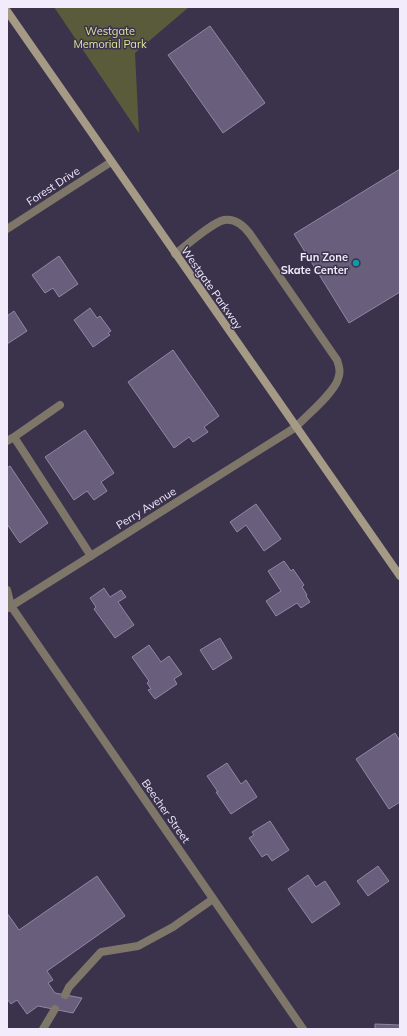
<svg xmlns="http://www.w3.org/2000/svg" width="407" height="1036" font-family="Mulish,sans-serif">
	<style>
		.green { fill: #595b3a }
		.building { fill: #695f7c; stroke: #9186a6 }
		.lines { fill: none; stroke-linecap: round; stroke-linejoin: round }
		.service { stroke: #7e7769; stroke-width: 8 }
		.minor { stroke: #7e7769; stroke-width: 8 }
		.secondary { stroke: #a59a85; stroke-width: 8 }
		.culture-dot { fill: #0f9aa8; stroke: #3b324c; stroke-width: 1.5 }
		.labels { text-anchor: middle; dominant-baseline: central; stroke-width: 3; stroke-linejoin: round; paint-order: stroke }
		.park-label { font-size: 11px; fill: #e1e59b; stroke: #3b324c }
		.street-label { font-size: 11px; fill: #f1ebfc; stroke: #3b324c }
		.poi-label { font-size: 11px; font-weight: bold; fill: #f1ebfc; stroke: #3b324c; text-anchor: end }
	</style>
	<rect width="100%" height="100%" fill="#3b324c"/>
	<path class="green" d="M54,7H189L135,53L139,133Z"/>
	<path class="building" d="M210,26L265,103L223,133L168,55Z
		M400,169V292L349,323L294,234Z
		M59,256L78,284L59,297L53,288L45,293L32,275Z
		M90,308L97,318L100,316L111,331L108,333L110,335L93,347L74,320Z
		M14,311L27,331L7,344V316Z
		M173,350L219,416L204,427L208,432L193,442L189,437L174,448L128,382Z
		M85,430L114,473L101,482L107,491L94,500L87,491L74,500L45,457Z
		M10,466L48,523L20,543L7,524V468Z
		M256,504L281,539L264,551L246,525L237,532L230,522Z
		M284,561L291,571L293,569L304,585L302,587L307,595L306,596L310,602L301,608L297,603L276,616L266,601L281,591L268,571Z
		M104,588L110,597L121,590L126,597L118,602L134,625L115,638L94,609L96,607L90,598Z
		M220,638L232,658L213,670L200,650Z
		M149,645L161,662L169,656L182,674L174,679L177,684L155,699L148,690L151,689L147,683L149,681L132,657Z
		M395,733L400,741V802L389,809L356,759Z
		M227,763L241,784L246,780L257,797L231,814L216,792H218L207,776Z
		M270,821L289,850L272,861L267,854L262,857L249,838L254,835L252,832Z
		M378,866L389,881L368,896L357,881Z
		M308,875L316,887L325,881L340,904L312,923L288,889Z
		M97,876L125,916L47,971L53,980L48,983L55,993L82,998L73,1013L38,1006L27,1014L17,1000L11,1004L7,999V913L19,930Z
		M375,1024L400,1025V1029H375Z"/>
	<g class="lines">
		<path class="service" d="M175,254C186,246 211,223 224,220C235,218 244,226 250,234L337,360C339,366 341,372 338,379C334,393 307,415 296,427
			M14,437L60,405
			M7,441L14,437L91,556
			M7,590L11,606
			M65,995L69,987L101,952L138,946L173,927L213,899
			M43,1029L55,1009"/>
		<path class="minor" d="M7,229L111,162
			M11,606L303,1029
			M8,608L296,427"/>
		<path class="secondary" d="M7,11L400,576"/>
	</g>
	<circle class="culture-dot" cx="356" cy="263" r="4"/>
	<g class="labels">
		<g class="park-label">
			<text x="110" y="31">Westgate<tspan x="110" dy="13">Memorial Park</tspan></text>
		</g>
		<g class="street-label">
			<text transform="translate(53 186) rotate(-33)">Forest Drive</text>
			<text transform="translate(212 288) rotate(55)">Westgate Parkway</text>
			<text transform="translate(146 508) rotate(-32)">Perry Avenue</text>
			<text transform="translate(166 811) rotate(55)">Beecher Street</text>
		</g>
		<g class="poi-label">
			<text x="348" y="257">Fun Zone<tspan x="348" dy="13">Skate Center</tspan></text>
		</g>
	</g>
	<rect width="407" height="1036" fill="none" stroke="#f1ebfc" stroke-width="16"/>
</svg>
